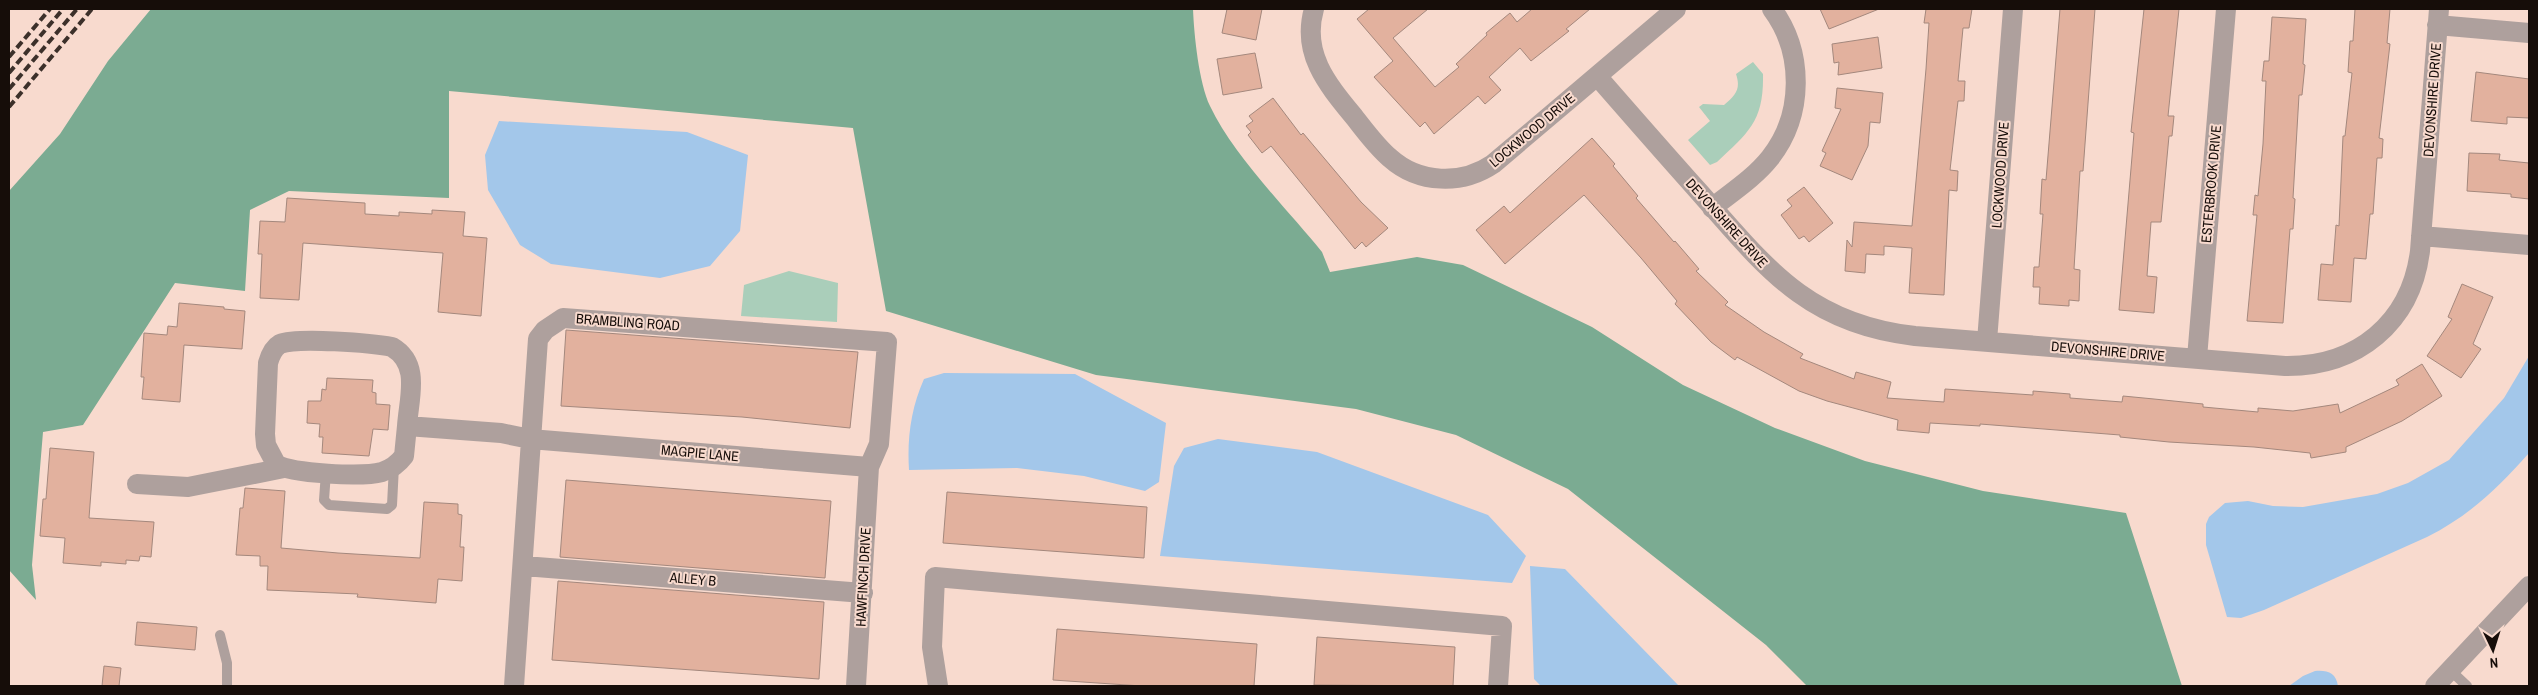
<svg xmlns="http://www.w3.org/2000/svg" width="2538" height="695" font-family="'Archivo Narrow',sans-serif">
	<style>
		.green { fill: #aaceba }
		.forest { fill: #7bab92 }
		.water { fill: #a3c7ea }
		.building { fill: #e2b19e; stroke: #a4887d }
		.lines { fill: none; stroke-linecap: round; stroke-linejoin: round }
		.lane { stroke: #aea09d; stroke-width: 10 }
		.street { stroke: #aea09d; stroke-width: 20 }
		.rail { stroke: #3c302a; stroke-width: 4; stroke-dasharray: 8 4; stroke-linecap: butt }
		.labels { text-anchor: middle; dominant-baseline: central; stroke-width: 4; stroke-linejoin: round; paint-order: stroke }
		.street-label { font-size: 14px; fill: #160d09; stroke: #f8dace }
	</style>
	<rect width="100%" height="100%" fill="#f8dace"/>
	<path class="green" d="M1753,62L1763,74C1764,121 1749,132 1717,162L1710,165L1688,140L1710,121L1699,107L1703,104L1724,105C1736,95 1741,89 1736,74Z
		M789,271L838,283L837,322L741,316L744,285Z"/>
	<path class="forest" d="M151,9H1193C1194,35 1199,83 1210,106C1233,155 1287,209 1322,252L1330,272L1417,257L1463,265L1592,327L1683,385L1775,428L1865,461L1983,491L2126,513L2182,686H1807L1766,645L1568,489L1456,435L1356,409L1096,375L886,311L853,128L449,91V198L289,191L250,210L245,291L175,283L83,425L43,432L32,565L36,600L9,570V191L60,134L108,61Z"/>
	<path class="water" d="M499,121L687,132L748,155L740,231L710,266L660,278L551,264L520,245L488,190L485,155Z
		M2529,356V453C2498,488 2469,516 2427,537L2264,610L2241,618L2227,617L2206,545V524L2209,517L2225,503L2248,501L2273,506L2303,507L2377,494L2408,483L2449,460L2504,398Z
		M944,373L1075,374L1166,423L1159,482L1145,491L1084,476L1017,468L909,470C907,438 911,408 924,379Z
		M1218,439L1317,452L1488,515L1526,556L1512,583L1160,556L1174,466L1184,448Z
		M1530,566L1565,569L1679,686H1541L1534,679Z
		M2315,671C2328,670 2336,673 2338,686H2289L2303,676Z"/>
	<path class="building" d="M1227,9H1262L1256,40L1222,33Z
		M1369,9H1428L1393,38L1435,87L1459,67L1456,64L1487,35L1486,33L1510,13L1517,22L1532,9H1590L1566,29L1569,31L1531,61L1520,48L1489,77L1501,90L1485,104L1478,96L1434,134L1425,122L1420,127L1374,77L1393,61L1357,19Z
		M1820,9H1879L1829,29Z
		M1926,9H1972L1969,28H1963L1958,81H1965L1964,101H1958L1950,170L1958,171L1957,191L1949,190L1944,295L1909,293L1912,248L1884,246V255L1866,254L1865,273L1845,271L1847,240L1852,247L1854,222L1912,226L1926,69L1929,23H1924Z
		M2060,9H2095L2083,171H2080L2074,269L2080,270L2079,301L2069,300V306L2039,304L2040,287H2033L2034,267H2039L2043,214H2040L2042,179L2046,180Z
		M2144,9H2179L2168,116H2174L2172,136H2169L2161,222H2151L2147,276L2157,277L2154,313L2119,310L2134,133L2131,132Z
		M2355,9H2390L2387,43L2390,44L2379,138L2383,139L2382,158H2377L2373,214H2370L2366,259L2354,258L2351,302L2318,300L2321,264L2333,265L2336,225L2339,226L2343,136H2345L2352,73L2348,72L2350,41H2353Z
		M2272,17L2306,19L2303,64L2305,65L2302,95H2299L2293,198L2295,199L2293,229H2290L2283,323L2247,321L2257,215H2253L2255,195L2258,196L2263,144L2266,81H2262L2264,61H2269Z
		M1878,37L1882,68L1838,75L1839,62L1834,63L1832,44Z
		M1255,53L1262,88L1223,95L1217,59Z
		M2476,72L2529,79V118L2507,117V124L2471,121Z
		M1837,88L1883,93L1880,123L1870,122L1868,146L1852,180L1820,166L1826,153L1822,151L1841,109L1835,108Z
		M1273,98L1301,135L1303,133L1361,202L1388,228L1366,247L1362,242L1355,249L1271,146L1262,153L1248,135L1251,132L1246,126L1253,121L1249,116Z
		M1592,138L1615,164L1613,166L1638,196L1636,198L1674,242L1675,241L1699,269L1696,271L1728,302L1725,305L1764,332L1803,354L1800,358L1854,379L1856,372L1891,382L1887,398L1944,402L1945,389L2033,395V391L2070,394V398L2122,402L2123,396L2154,399L2203,404V407L2258,412V408L2293,411L2338,404L2340,413L2399,385L2396,380L2422,364L2442,396L2402,421L2346,447V452L2311,458L2310,453L2254,447L2169,442L2120,437V435L1980,424V426L1930,423L1929,433L1897,430L1898,420L1827,401L1799,391L1737,357L1735,360L1711,342L1675,304L1677,301L1641,258L1584,195L1505,264L1476,230L1504,206L1510,213Z
		M2469,153L2500,154L2499,160L2529,163V199L2511,197V194L2467,191Z
		M1804,187L1833,223L1809,242L1804,236L1799,239L1781,215L1792,206L1787,200Z
		M287,198L365,203V214L399,216V212L432,214V210L465,212L463,236L487,238L481,316L438,312L443,253L303,243L299,300L260,298L262,254H258L260,221L285,222Z
		M2462,284L2493,297L2473,344L2481,349L2461,378L2427,356L2452,319L2448,317Z
		M179,303L224,307V309L245,311L242,349L184,345L180,402L142,399L144,377H141L144,333L167,335L168,326L177,327Z
		M566,330L858,352L850,428L742,417L561,406Z
		M327,378L373,380L372,392L376,393V404L390,405L388,430L373,429L369,456L322,453L323,437H319L320,424L307,423L308,401H321L322,389L326,390Z
		M50,448L94,452L89,518L154,522L151,557L140,556L139,561L126,560V564L101,562V566L63,563L65,538L40,536L43,499H46Z
		M566,480L831,501L825,578L560,557Z
		M245,488L285,491L281,548L338,553L420,558L424,502L458,504V514L462,515L460,547H464L462,581L438,579L436,603L357,597L358,594L267,590L268,566H260V556L236,555L240,508H243Z
		M947,492L1147,507L1144,558L943,543Z
		M558,581L824,602L819,679L552,660Z
		M137,622L197,627L195,650L135,645Z
		M1057,629L1257,644L1254,686H1142L1053,680Z
		M1317,637L1455,647L1453,686L1314,685Z
		M104,666L121,668L119,686H102Z"/>
	<g class="lines">
		<path class="lane" d="M326,472L324,500L329,505L387,509L392,505L394,466
			M220,635L227,663V686
			M2450,670L2467,686"/>
		<path class="street" d="M1314,9C1301,54 1328,85 1355,118C1366,132 1377,147 1390,158C1419,184 1462,185 1493,164L1676,9
			M2437,25L2529,33
			M1597,76C1631,115 1665,154 1700,193C1766,268 1808,324 1915,336L2285,366C2357,367 2411,323 2420,251L2439,9
			M1712,208C1732,192 1754,178 1770,158C1804,115 1804,52 1772,9
			M2421,236L2529,245
			M1987,341L2013,9
			M2197,358L2226,9
			M407,426C409,397 421,364 392,347C372,343 297,337 280,344C273,348 270,356 268,363L265,434L266,445L276,464C292,474 363,477 382,472C391,469 398,464 404,456L407,426L501,433L530,439L869,467
			M137,484L188,487L284,468
			M524,566L863,593
			M514,686L538,339L545,330L563,318L887,342L879,444L869,467L856,686
			M938,686L932,647L935,577L1502,626L1498,686
			M2435,686L2529,586"/>
		<path class="rail" d="M9,57L50,9
			M9,73L63,9
			M9,89L77,9
			M9,107L92,9"/>
	</g>
	<g class="labels">
		<g class="street-label">
			<text transform="translate(2432 100) rotate(-86)">DEVONSHIRE DRIVE</text>
			<text transform="translate(1532 130) rotate(-40)">LOCKWOOD DRIVE</text>
			<text transform="translate(2000 175) rotate(-86)">LOCKWOOD DRIVE</text>
			<text transform="translate(2211 184) rotate(-85)">ESTERBROOK DRIVE</text>
			<text transform="translate(1727 223) rotate(48)">DEVONSHIRE DRIVE</text>
			<text transform="translate(628 322) rotate(4)">BRAMBLING ROAD</text>
			<text transform="translate(2108 351) rotate(5)">DEVONSHIRE DRIVE</text>
			<text transform="translate(700 453) rotate(5)">MAGPIE LANE</text>
			<text transform="translate(863 577) rotate(-87)">HAWFINCH DRIVE</text>
			<text transform="translate(693 579) rotate(5)">ALLEY B</text>
		</g>
	</g>
	<rect width="2538" height="695" fill="none" stroke="#160d09" stroke-width="20"/>
	<g transform="translate(2493 650) rotate(176)" stroke="#f8dace" stroke-width="4" paint-order="stroke">
	<path d="M0-4L9 19L0 12L-9 19Z" fill="#160d09"/>
	<text y="-8" font-size="14" font-weight="bold" text-anchor="middle" fill="#160d09">N</text>
	</g>
</svg>
